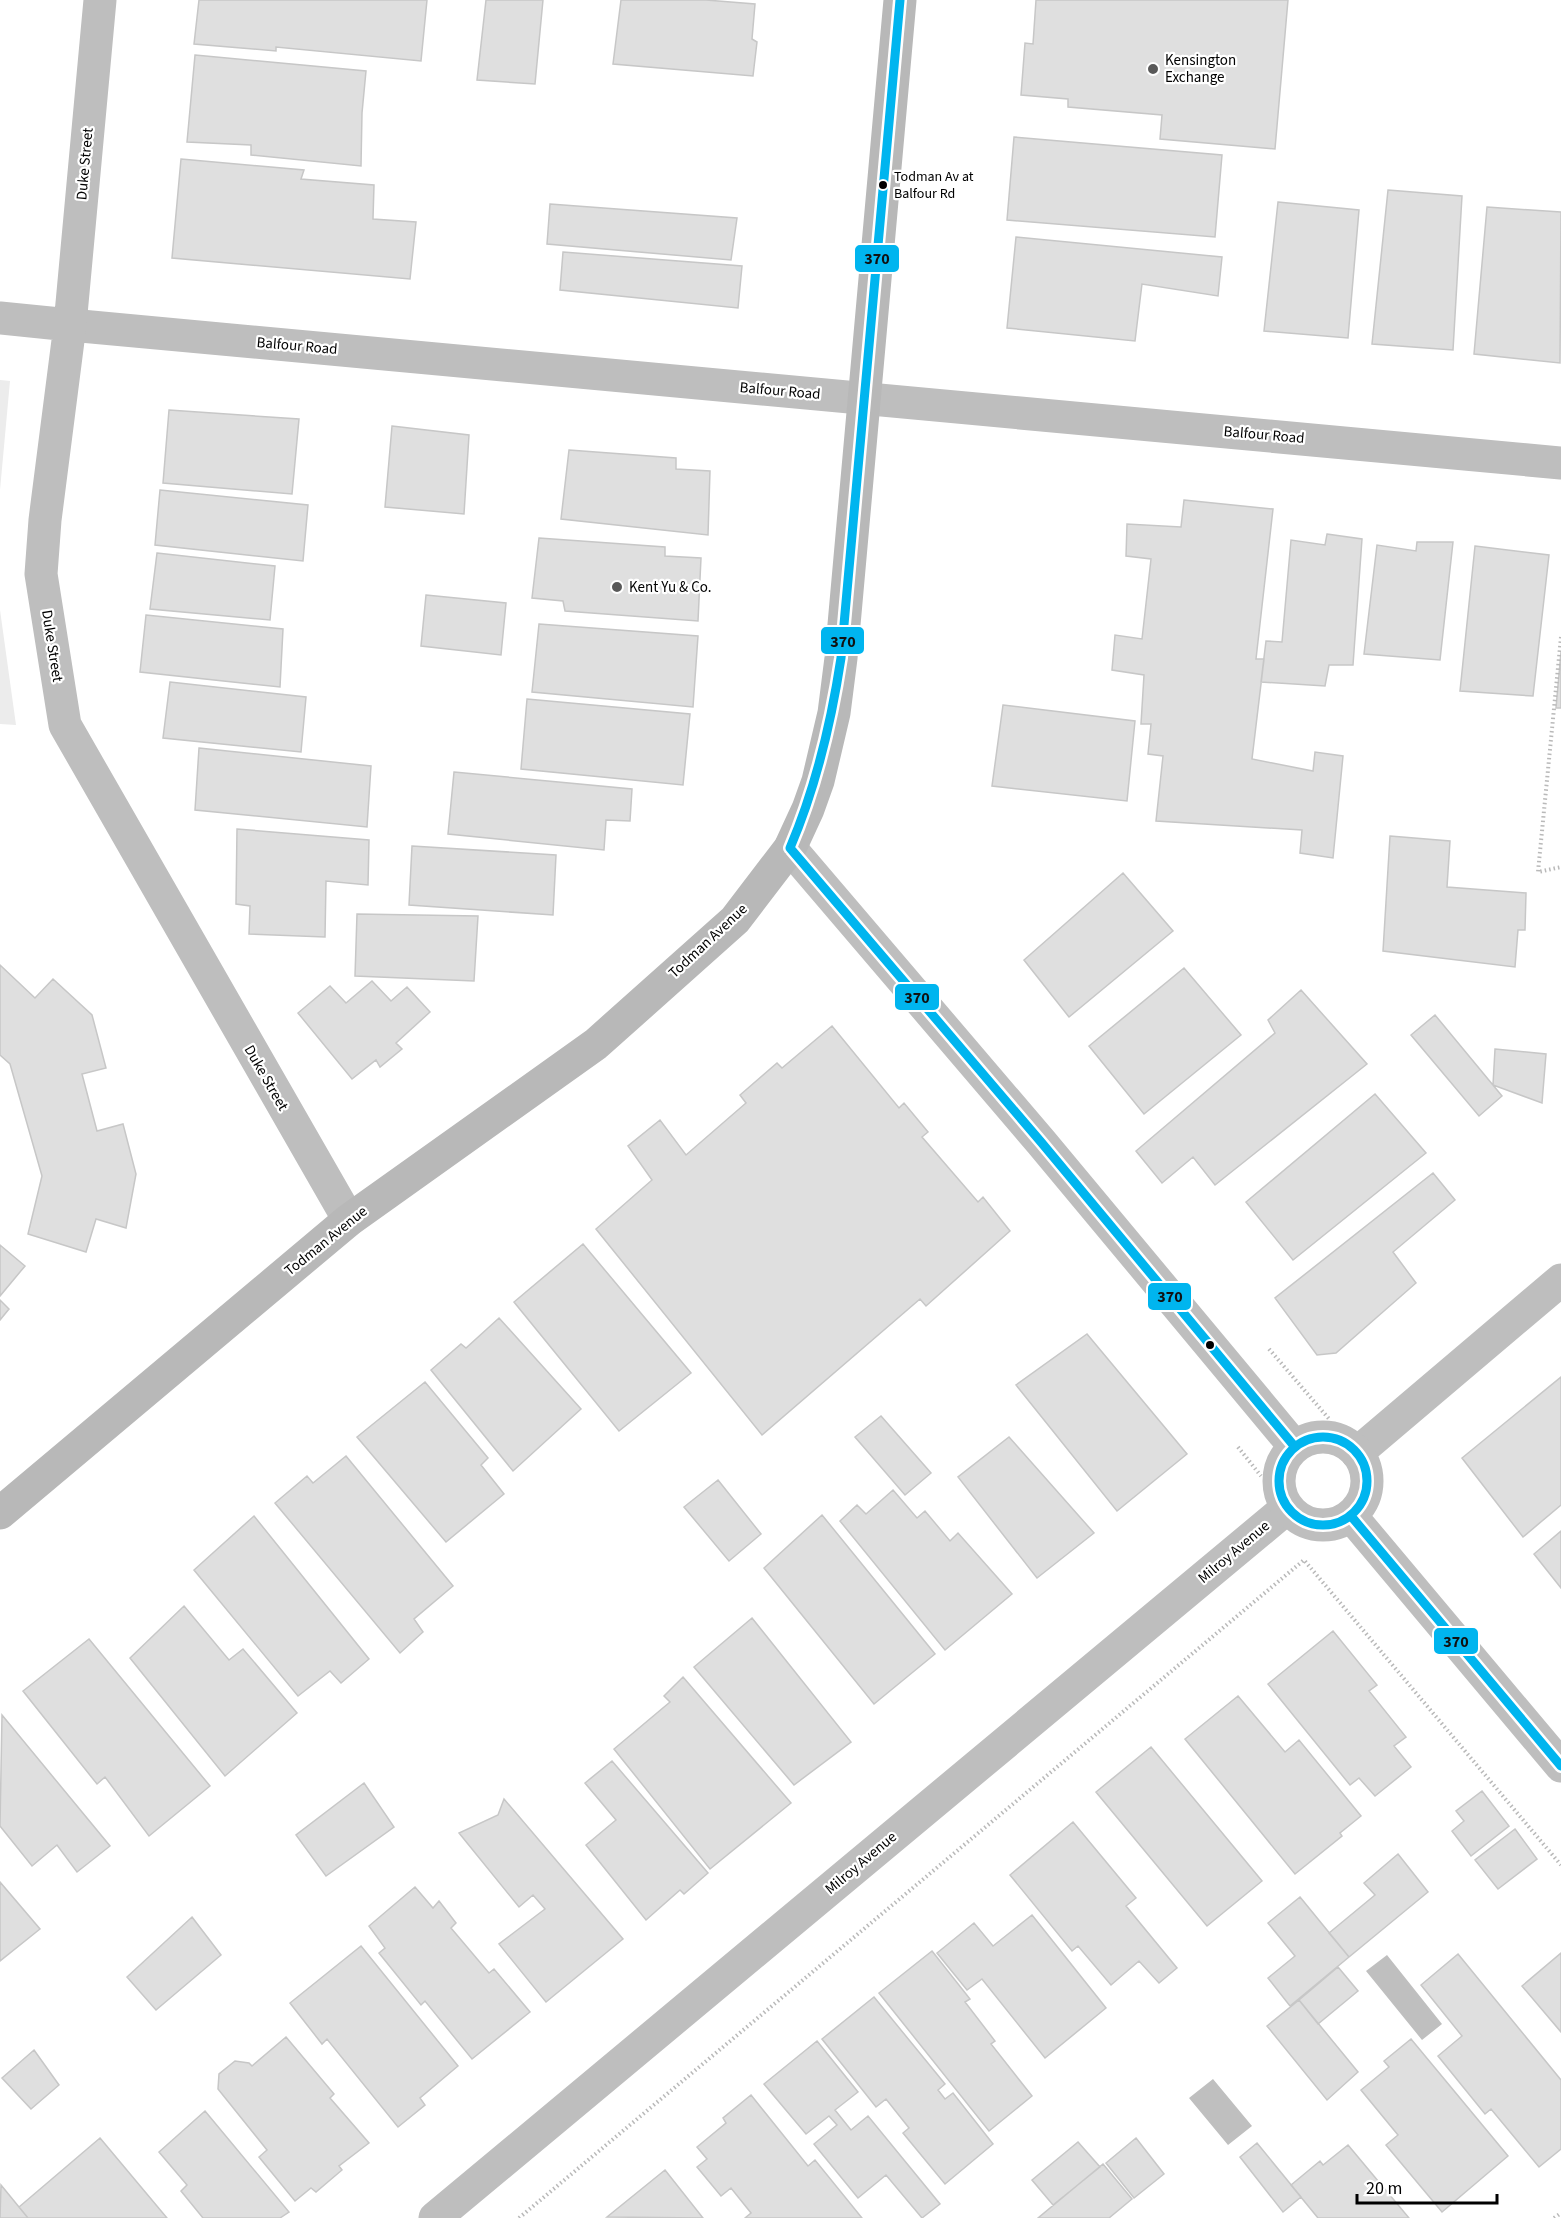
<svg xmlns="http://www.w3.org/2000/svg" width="1561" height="2218" font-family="'Source Sans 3',sans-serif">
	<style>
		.green { fill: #ececec }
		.water { fill: #bfbfbf }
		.building { fill: #dfdfdf; stroke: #c7c7c7; stroke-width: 1.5 }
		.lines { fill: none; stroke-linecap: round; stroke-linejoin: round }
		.path { stroke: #b9b9b9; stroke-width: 4; stroke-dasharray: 1.5 3; stroke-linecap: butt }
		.minor { stroke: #bebebe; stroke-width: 33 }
		.tertiary { stroke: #bebebe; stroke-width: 33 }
		.secondary { stroke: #b8b8b8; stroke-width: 33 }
		.bus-1-casing { stroke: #fff; stroke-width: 14 }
		.bus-1 { stroke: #00b5ef; stroke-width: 9 }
		.poi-dot { fill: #595959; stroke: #fff; stroke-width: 2 }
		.bus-dot { fill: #000; stroke: #fff; stroke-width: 2 }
		.labels { text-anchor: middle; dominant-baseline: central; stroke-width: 4.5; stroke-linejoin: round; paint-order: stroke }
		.bus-label { font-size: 14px; fill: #000; stroke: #fff; text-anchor: start }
		.poi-label { font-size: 15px; fill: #000; stroke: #fff; text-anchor: start }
		.street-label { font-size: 15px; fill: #000; stroke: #fff }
		.line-badge { stroke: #fff; stroke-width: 2 }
		.pale-badge-label { font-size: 16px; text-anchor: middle; font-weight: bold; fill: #111 }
	</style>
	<rect width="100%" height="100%" fill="#fff"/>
	<path class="green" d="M0,380L10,381L0,490Z
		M0,610L16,725L0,724Z"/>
	<path class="water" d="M1387,1955L1442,2024L1422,2040L1366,1971Z
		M1213,2079L1252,2126L1228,2145L1189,2098Z"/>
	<path class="building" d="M199,0H427L421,61L276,47V51L194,44Z
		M486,0H543L535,84L477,80Z
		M621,0H706L755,4L752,39L757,42L753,76L613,64Z
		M1036,0H1288L1275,149L1160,139L1162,115L1068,107V99L1021,95L1025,43L1033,44Z
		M195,55L366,71L362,113L361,166L251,155V145L187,142Z
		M1014,137L1222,155L1215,237L1007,220Z
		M181,159L304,170L301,179L374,185L373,219L416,222L410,279L172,258Z
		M1388,190L1462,196L1453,350L1372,344Z
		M1278,202L1359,210L1348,338L1264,331Z
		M550,204L737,218L731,260L547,244Z
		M1487,207L1561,212L1560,363L1474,354Z
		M1016,237L1222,257L1218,296L1142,284L1135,341L1007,328Z
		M563,252L742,266L738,308L560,290Z
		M169,410L299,419L292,494L163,483Z
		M392,426L469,435L464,514L385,507Z
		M569,450L676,458V469L710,471L708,535L561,519Z
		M160,490L308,505L303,561L155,545Z
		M1184,500L1273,509L1256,659H1264L1252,759L1313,771L1315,752L1343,756L1333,858L1300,853L1302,830L1156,821L1163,756L1148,754L1151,724H1141L1144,675L1112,670L1115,635L1142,639L1151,559L1126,556L1127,524L1181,527Z
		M1327,534L1362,539L1353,665H1329L1325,686L1261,682L1266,641L1282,642L1291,540L1325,545Z
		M539,538L665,547V556L701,558L698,621L565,611L563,601L532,598Z
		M1417,542H1453L1440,660L1364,654L1377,545L1416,551Z
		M1475,546L1549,555L1533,696L1460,691Z
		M157,553L275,566L270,620L150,609Z
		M426,595L506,603L501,655L421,646Z
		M146,615L283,629L280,687L140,672Z
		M539,624L698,636L693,707L532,692Z
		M1561,652V708H1556Z
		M170,682L306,697L301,752L163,738Z
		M527,699L690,714L683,785L521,769Z
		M1003,705L1135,721L1127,801L992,786Z
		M199,748L371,766L367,827L195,810Z
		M454,772L632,789L630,821L606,820L604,850L448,834Z
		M237,829L369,840L368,885L326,881L325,937L249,934L250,906L236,904Z
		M1390,836L1450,841L1447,887L1526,893L1525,930H1518L1515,967L1383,951Z
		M412,846L556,855L553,915L409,905Z
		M1123,873L1173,931L1069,1017L1024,960Z
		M357,914L478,916L474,981L355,976Z
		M0,965L35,998L53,979L92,1015L106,1068L82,1074L97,1131L123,1124L136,1174L126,1228L96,1219L86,1252L28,1234L42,1176L10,1064L0,1055Z
		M1184,968L1241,1035L1144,1114L1089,1046Z
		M372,981L391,1001L407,987L430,1012L396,1043L402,1049L380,1067L376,1060L352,1079L298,1013L330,986L346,1003Z
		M1301,990L1367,1064L1215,1185L1193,1157L1162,1183L1136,1151L1275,1033L1268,1020Z
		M1435,1015L1502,1096L1479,1116L1411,1035Z
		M832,1026L899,1108L904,1103L928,1132L922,1137L978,1202L983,1197L1010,1231L926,1306L920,1299L762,1435L596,1229L652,1180L628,1146L660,1120L686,1155L746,1103L740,1095L777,1063L782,1068Z
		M1495,1049L1546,1054L1542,1103L1493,1085Z
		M1375,1094L1426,1153L1293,1260L1246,1202Z
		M1433,1173L1455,1200L1393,1252L1416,1283L1336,1353L1317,1355L1275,1298Z
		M583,1244L691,1373L619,1431L514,1302Z
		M0,1245L25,1266L0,1296Z
		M0,1300L9,1309L0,1320Z
		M499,1318L581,1409L513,1471L431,1370L461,1344L466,1348Z
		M1087,1334L1187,1454L1117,1511L1016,1385Z
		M1561,1377V1505L1523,1537L1462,1458Z
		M425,1382L488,1458L481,1465L504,1494L446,1542L357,1437Z
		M881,1416L931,1473L905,1495L855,1437Z
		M1009,1437L1094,1533L1037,1578L958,1477Z
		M346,1456L453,1586L414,1619L423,1632L400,1653L275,1503L307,1476L313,1483Z
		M718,1480L761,1534L729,1561L684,1507Z
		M893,1490L917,1518L925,1511L950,1541L958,1533L1012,1594L945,1650L840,1521L857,1505L866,1514Z
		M822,1515L935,1654L874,1704L764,1568Z
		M254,1516L369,1659L341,1683L330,1671L298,1696L194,1570Z
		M1561,1531V1588L1534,1554Z
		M184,1606L229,1660L243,1649L297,1713L225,1776L130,1658Z
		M752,1618L851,1742L794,1785L694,1667Z
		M1333,1631L1377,1685L1369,1691L1406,1737L1394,1746L1411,1767L1375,1796L1359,1778L1350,1785L1268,1684Z
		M89,1639L210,1786L149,1836L105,1777L97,1784L23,1691Z
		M683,1677L791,1803L710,1869L614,1749L670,1702L664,1696Z
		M1238,1696L1285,1752L1299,1740L1361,1816L1340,1833L1342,1836L1295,1874L1185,1739Z
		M2,1715L110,1846L77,1872L57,1845L32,1866L0,1826Z
		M1151,1747L1262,1881L1207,1926L1096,1792Z
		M612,1761L708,1873L684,1894L680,1890L646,1920L586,1845L616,1820L585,1783Z
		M364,1783L394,1827L326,1876L296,1835Z
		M1482,1791L1509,1826L1471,1856L1452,1831L1464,1821L1456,1811Z
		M504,1799L623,1939L546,2002L499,1944L545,1909L533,1895L519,1907L459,1833L498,1815Z
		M1073,1822L1136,1898L1126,1906L1177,1968L1159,1983L1139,1961L1111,1985L1078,1946L1072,1951L1010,1875Z
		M1515,1829L1537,1859L1498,1889L1475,1860Z
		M1398,1854L1428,1892L1349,1957L1329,1933L1375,1895L1364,1883Z
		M0,1882L40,1929L0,1961Z
		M415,1887L433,1908L439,1901L456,1923L451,1928L489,1973L494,1969L530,2012L472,2059L425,2001L421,2005L379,1953L385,1948L369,1926Z
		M1300,1897L1349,1957L1290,2006L1268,1978L1295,1956L1268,1923Z
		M1032,1915L1106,2008L1045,2058L982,1979L967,1990L937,1953L974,1923L993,1946Z
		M192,1917L221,1955L156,2010L127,1977Z
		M361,1946L458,2066L420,2098L425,2105L398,2127L327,2039L322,2044L290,2003Z
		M932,1951L970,1999L965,2002L995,2041L991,2044L1032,2096L989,2131L879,1993Z
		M1561,1953V2032L1522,1986Z
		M1458,1954L1561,2080V2149L1539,2167L1491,2109L1485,2114L1438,2056L1462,2036L1421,1985Z
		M1338,1967L1358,1991L1318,2024L1299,2000Z
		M874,1997L945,2084L938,2090L945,2099L953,2093L993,2144L945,2184L903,2133L909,2128L886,2099L876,2107L822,2039Z
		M1299,2000L1358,2072L1327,2100L1267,2026Z
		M286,2037L334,2094L330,2098L369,2143L339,2166L342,2170L316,2192L311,2188L295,2201L259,2157L267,2150L218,2089L219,2074L235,2061L249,2063L252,2066Z
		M1411,2039L1508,2156L1442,2212L1386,2145L1398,2135L1361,2090L1389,2067L1384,2061Z
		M817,2041L858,2092L835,2110L851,2130L868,2116L940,2204L922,2218L886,2175L858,2198L814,2144L837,2125L829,2116L806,2134L764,2084Z
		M34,2050L59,2085L31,2109L2,2078Z
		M751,2095L808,2166L815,2160L862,2218H745L751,2213L731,2188L721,2196L697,2167L707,2159L697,2147L726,2123L723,2118Z
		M205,2111L289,2212L280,2218H203L181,2191L187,2185L159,2152Z
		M100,2138L167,2218H28L19,2207Z
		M1136,2138L1164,2174L1134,2198L1106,2163Z
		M1078,2142L1100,2167L1053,2205L1032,2180Z
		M1257,2143L1301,2197L1283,2212L1240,2157Z
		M1348,2145L1409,2218H1318L1291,2185L1320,2161L1323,2165Z
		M1103,2164L1132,2199L1109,2218H1038Z
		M665,2170L703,2218L607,2217Z
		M1,2185L28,2218H0Z"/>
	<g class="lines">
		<path class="path" d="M1561,637L1538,872L1561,867
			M1269,1349L1330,1420
			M1238,1447L1261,1476
			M519,2218L1304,1560L1561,1865
			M1554,2218L1561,2213"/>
		<path class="minor" d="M70,325L1561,463
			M1357,1453L1561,1280
			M435,2218L1287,1508"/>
		<path class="tertiary" d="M100,0L70,325L45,520L41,574L65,725L349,1220
			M0,318L70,325
			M790,848L1041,1142L1295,1447
			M1279 1481a44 44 0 1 1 88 0a44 44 0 1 1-88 0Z
			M1351,1516L1561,1766"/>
		<path class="secondary" d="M0,1513L349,1220L596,1044L735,920L790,848L808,809L818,781L834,713L841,658L900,0"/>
		<g class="bus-1-casing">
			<path id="bus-1" d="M790,848C816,787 831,724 841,658L900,0
				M790,848L1041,1142L1295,1447
				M1279 1481a44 44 0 1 1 88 0a44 44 0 1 1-88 0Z
				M1351,1516L1561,1766"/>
		</g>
		<use href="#bus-1" class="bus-1"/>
	</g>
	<g class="poi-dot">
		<circle cx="1153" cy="69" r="6"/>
		<circle cx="617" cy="587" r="6"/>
	</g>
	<g class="bus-dot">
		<circle cx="883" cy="185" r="5"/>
		<circle cx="1210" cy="1345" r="5"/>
	</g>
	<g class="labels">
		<g class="bus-label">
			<text x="894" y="177">Todman Av at<tspan x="894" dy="17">Balfour Rd</tspan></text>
		</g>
		<g class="poi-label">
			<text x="1165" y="60">Kensington<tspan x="1165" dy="17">Exchange</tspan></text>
			<text x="629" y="587">Kent Yu &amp; Co.</text>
		</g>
		<g class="street-label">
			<text transform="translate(85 164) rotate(-85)">Duke Street</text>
			<text transform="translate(297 346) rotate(5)">Balfour Road</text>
			<text transform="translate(780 391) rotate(5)">Balfour Road</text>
			<text transform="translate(1264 435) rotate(5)">Balfour Road</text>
			<text transform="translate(52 646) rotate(81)">Duke Street</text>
			<text transform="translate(708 941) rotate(-43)">Todman Avenue</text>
			<text transform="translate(266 1078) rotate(60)">Duke Street</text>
			<text transform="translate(326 1241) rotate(-39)">Todman Avenue</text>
			<text transform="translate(1234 1552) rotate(-40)">Milroy Avenue</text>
			<text transform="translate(861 1863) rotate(-40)">Milroy Avenue</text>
		</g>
	</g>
	<g class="line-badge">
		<rect x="854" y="244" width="46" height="29" rx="6" fill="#00b5ef"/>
		<rect x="820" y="626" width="45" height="29" rx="6" fill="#00b5ef"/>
		<rect x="894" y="983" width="46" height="28" rx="6" fill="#00b5ef"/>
		<rect x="1147" y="1282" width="45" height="29" rx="6" fill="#00b5ef"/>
		<rect x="1433" y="1627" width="46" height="28" rx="6" fill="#00b5ef"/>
	</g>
	<g class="pale-badge-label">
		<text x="877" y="264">370</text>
		<text x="843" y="647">370</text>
		<text x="917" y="1003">370</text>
		<text x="1170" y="1302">370</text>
		<text x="1456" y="1647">370</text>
	</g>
	<path d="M1357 2194v9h140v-9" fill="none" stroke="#000000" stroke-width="3"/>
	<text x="1366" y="2194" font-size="18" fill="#000000" stroke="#ffffff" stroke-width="4.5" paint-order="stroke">20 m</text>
</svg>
